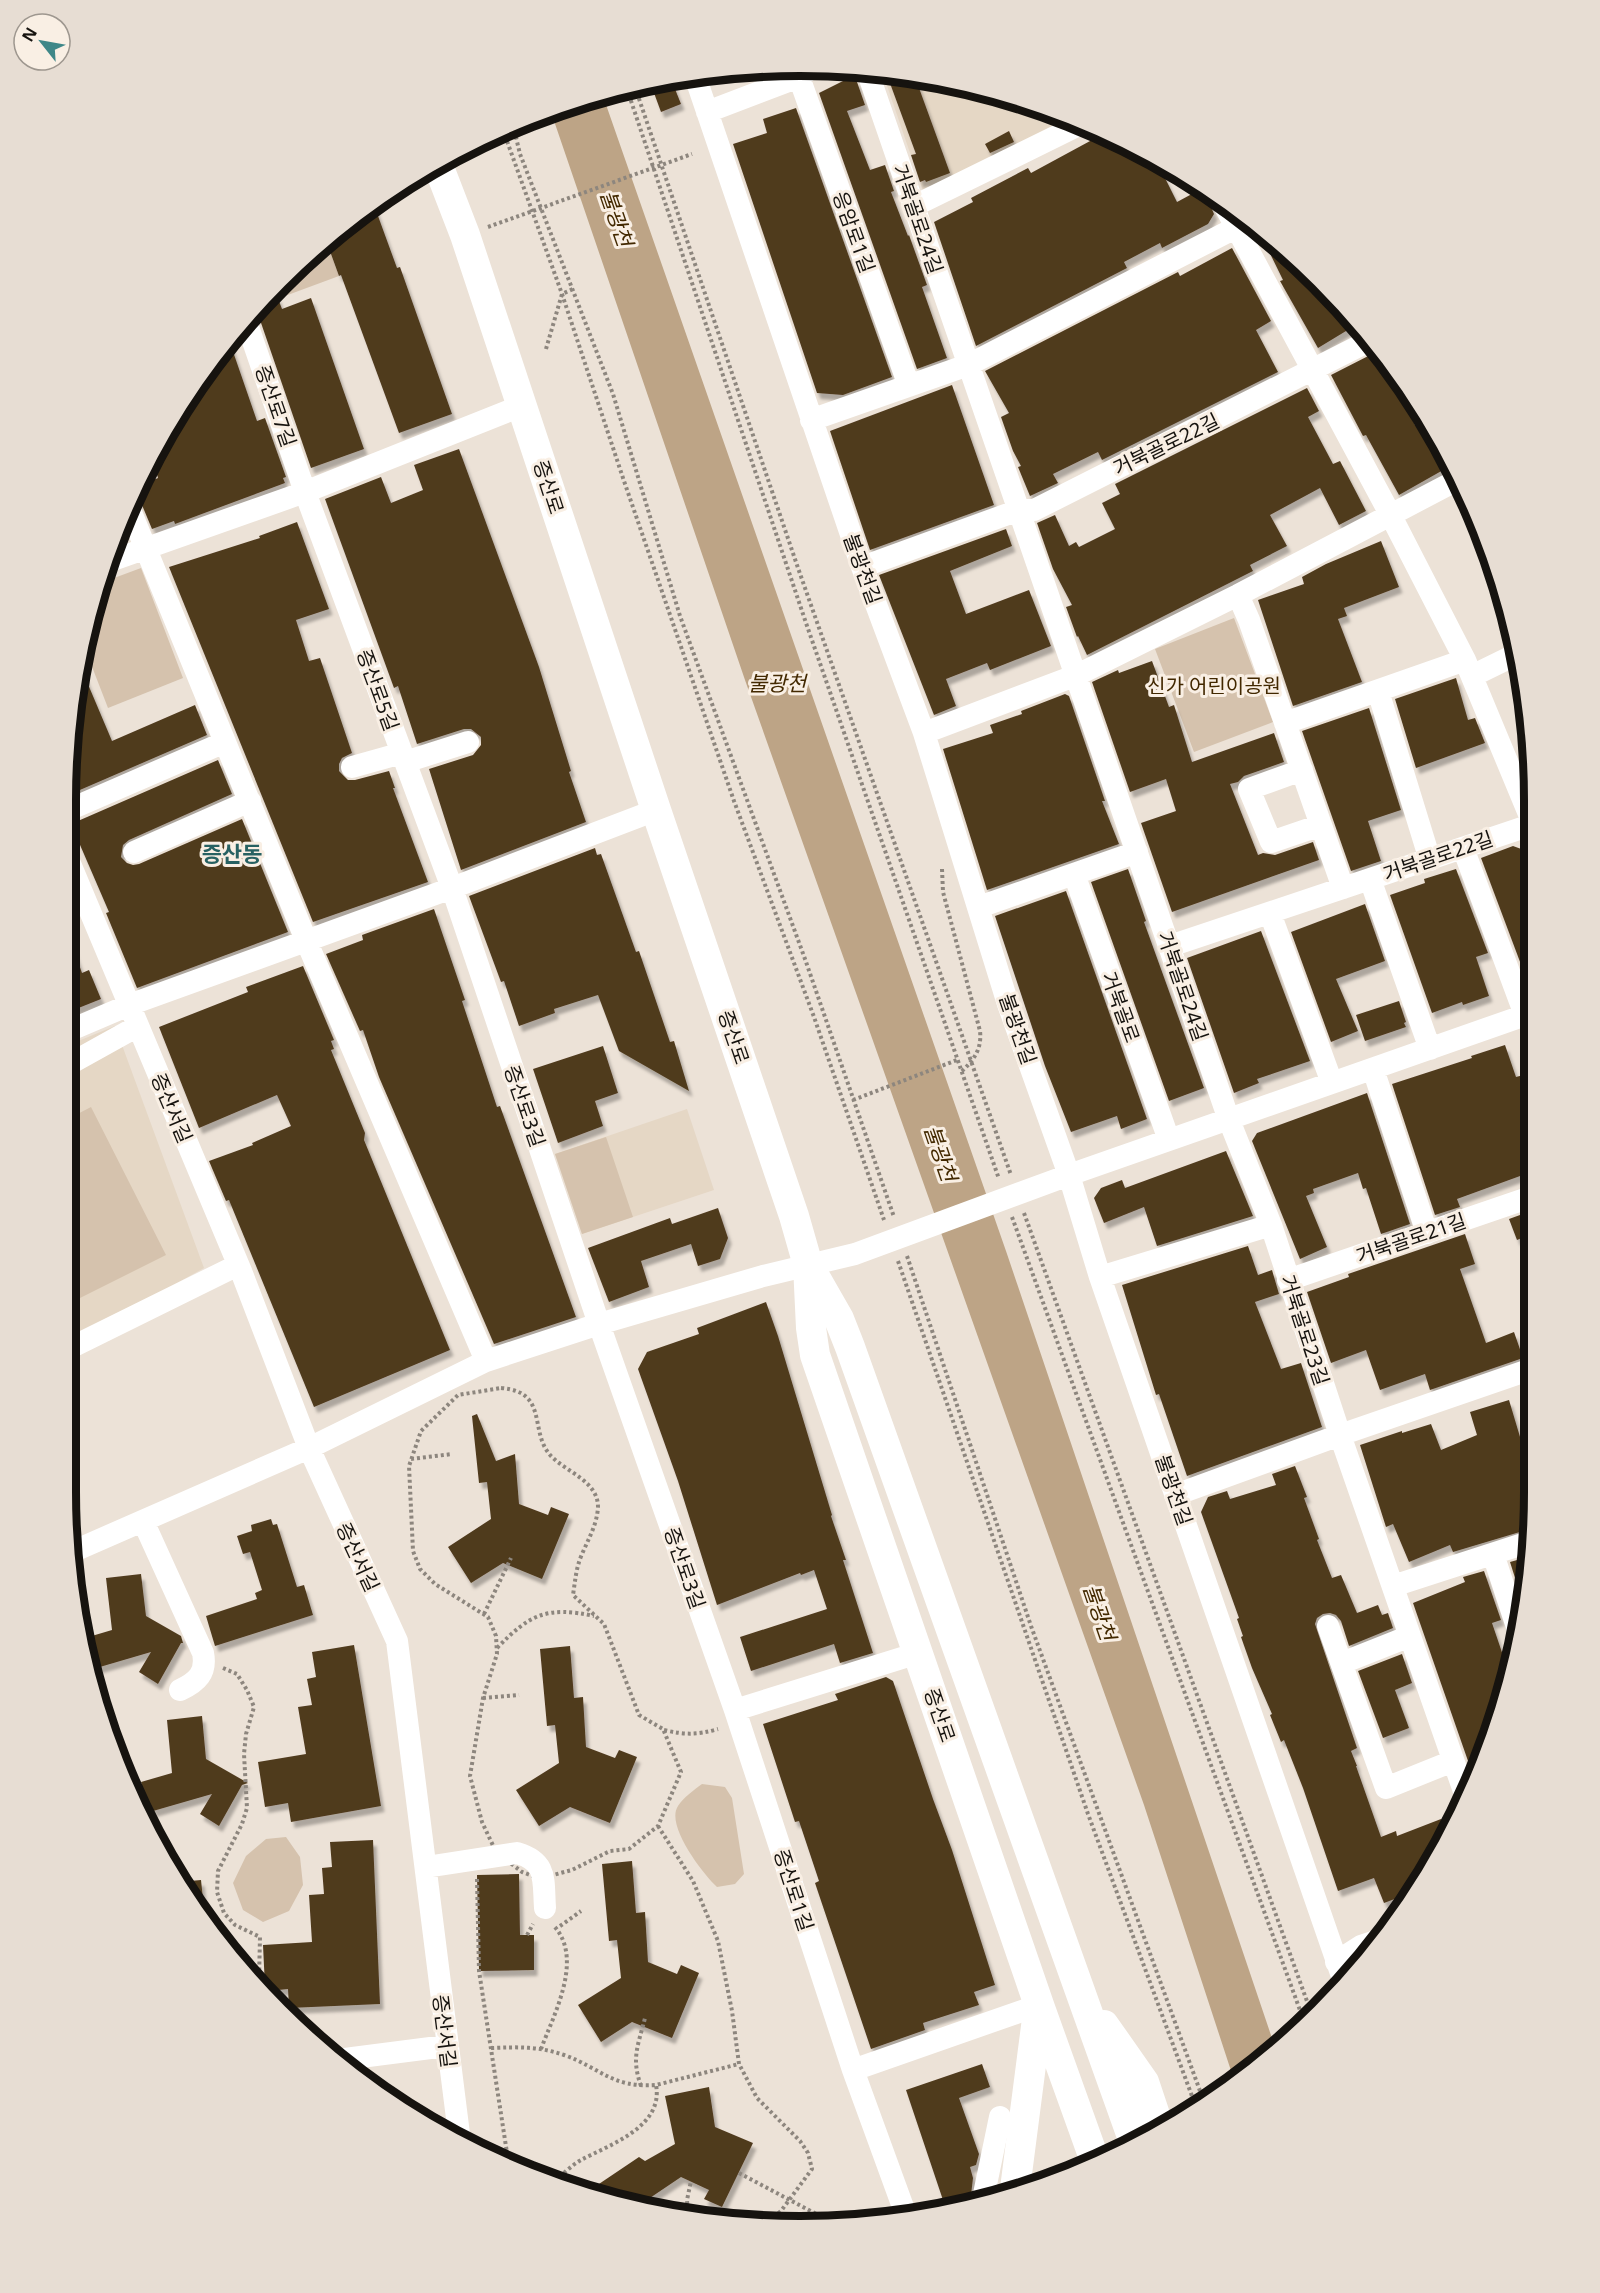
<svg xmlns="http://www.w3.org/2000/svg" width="1600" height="2293" font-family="'Noto Sans','Noto Sans KR',sans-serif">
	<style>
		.built { fill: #e5d7c5 }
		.green { fill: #d5c2ad }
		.water { fill: #bda486 }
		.building { fill: #503a1f; filter: url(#shadow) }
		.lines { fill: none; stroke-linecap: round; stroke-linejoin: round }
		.path { stroke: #8d867e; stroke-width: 4; stroke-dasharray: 3 3; stroke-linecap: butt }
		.minor { stroke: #fff; stroke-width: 22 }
		.major { stroke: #fff; stroke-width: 30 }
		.labels { text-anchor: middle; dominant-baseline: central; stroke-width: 6; stroke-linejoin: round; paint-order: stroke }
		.street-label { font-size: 20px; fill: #16130f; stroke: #f9efe4 }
		.park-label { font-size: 20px; fill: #422800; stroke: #f9efe4 }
		.water-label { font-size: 21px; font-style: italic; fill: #432901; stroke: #f9efe4 }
		.quarter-label { font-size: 22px; font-weight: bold; fill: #276162; stroke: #f9efe4 }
		.rim { fill: none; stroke: #16130f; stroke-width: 8 }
	</style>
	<defs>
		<filter id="shadow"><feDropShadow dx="3.5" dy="6" stdDeviation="1.5" flood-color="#0004"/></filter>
	</defs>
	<rect width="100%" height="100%" fill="#ece2d7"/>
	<path class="built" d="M883,74L944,80L1073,120L923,191Z
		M115,1026L204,1268L66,1345V1046Z
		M687,1109L714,1190L582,1234L555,1154Z"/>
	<path class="green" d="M327,243L339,276L285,296L280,282Z
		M141,568L183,678L108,708L84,646L106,581Z
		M1234,618L1273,722L1194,752L1155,649Z
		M91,1107L166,1255L72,1302L66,1289V1120Z
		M606,1137L633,1217L582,1234L555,1154Z
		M702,1784L725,1787L732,1798L744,1874L735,1884L717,1887C703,1874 665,1825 678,1806C683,1798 694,1790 702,1784Z
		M286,1837L300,1857L303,1885L289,1911L263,1922L243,1910L233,1883L246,1856L266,1839Z"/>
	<path class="water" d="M603,96L1006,1251L1276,2050L1247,2076L1235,2083L1144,1805L745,680L551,112Z"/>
	<path class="building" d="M887,75L915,77L950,173L926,182L925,180L920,182L911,155L916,154Z
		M851,77L857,82L865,105L847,111L870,170L885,165L894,191L891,192L908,236L909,235L927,285L922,287L947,358L917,369L819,93Z
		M671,79L681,104L661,112L650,82Z
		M796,108L892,377L843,395L817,393L733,144L767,133L763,119Z
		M1009,131L1014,142L990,153L985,144Z
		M1103,134L1141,154L1148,167L1157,162L1177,202L1203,188L1214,214L1208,224L1162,248L1160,243L1124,262L1127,268L976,346L934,222L973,202L971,198L1028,168L1031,173Z
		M374,205L397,268L400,267L452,414L399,433L341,275L339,276L327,243Z
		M1260,233L1319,281L1334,298L1351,328L1318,348L1280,281L1283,280Z
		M1232,248L1271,321L1256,330L1278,372L1102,460L1098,452L1053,474L1058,483L1030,496L1018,467L1021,466L1013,451L1001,417L1009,413L985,371L1178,272L1180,276Z
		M268,296H277L282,309L311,298L364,449L311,468L259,317L255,311Z
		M229,340L257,421L265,418L286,477L283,478L285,483L175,524L174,521L152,529L142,505L135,494L138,486L158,478L152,458L217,353Z
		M1380,350L1415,425L1424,420L1452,465L1399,495L1366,435L1363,436L1331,375Z
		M952,385L994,505L870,550L830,431Z
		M1307,388L1319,411L1308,417L1333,464L1340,461L1366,511L1339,525L1320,488L1270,515L1287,546L1250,565L1253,571L1087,655L1078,636L1077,637L1066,607L1072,605L1053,569L1037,523L1055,515L1069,546L1076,542L1079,547L1115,529L1102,503L1120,494L1115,484Z
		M459,449L539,667L571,771L569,772L586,822L461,870L429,769L473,755L481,745V737L471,729H464L417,744L398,686L394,688L325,499L381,477L391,503L423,490L414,465Z
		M297,522L329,609L296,620L309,661L320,658L352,753L342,758L339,764V771L348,780H355L389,771L395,788H393L428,882L313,922L169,567L260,538L259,536Z
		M1006,529L1012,546L950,571L966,614L1029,590L1051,646L990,670L987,663L946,679L956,706L934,715L879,575Z
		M1381,541L1399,587L1344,608L1347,616L1338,619L1362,682L1293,706L1258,600L1304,584L1302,577L1326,564Z
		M1152,661L1169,707L1174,705L1192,762L1274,733L1284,762L1244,776L1238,782L1230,784L1258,855L1263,853L1275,855L1313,842L1319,860L1172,912L1141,823L1176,811L1166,779L1130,792L1092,682L1118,670L1119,673Z
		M79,663L112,741L195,705L207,735L66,796Z
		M1456,678L1468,720L1475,718L1485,743L1416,768L1395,699Z
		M1065,694L1069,696L1105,801H1102L1119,844L987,890L943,749L993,733L990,725L1022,714L1021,711Z
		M1369,708L1401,810L1368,821L1381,861L1351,871L1302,731Z
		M218,760L232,794L129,840L123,845L121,857L127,863L133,865L139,864L242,819L288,932L137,988L106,913L109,912L71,824Z
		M1513,846L1524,850L1534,875V999L1481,858Z
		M595,848L597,855L601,854L636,952L639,951L670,1042L674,1041L689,1091L619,1051L598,995L554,1009L555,1013L519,1026L504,981L501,982L469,896Z
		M1128,869L1146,921L1144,922L1204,1088L1169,1101L1091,882Z
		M1456,869L1488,953L1476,957L1489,996L1463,1005L1462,1002L1432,1013L1390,895L1425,883L1424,879Z
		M1066,891L1147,1119L1121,1129L1117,1116L1071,1132L1045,1066L995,916Z
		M1365,904L1385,961L1336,979L1358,1031L1331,1042L1291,932Z
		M434,909L465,1000L462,1001L497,1107L500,1106L576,1317L494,1344L379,1077L363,1030L360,1031L326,954L363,940L362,935Z
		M1261,931L1310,1061L1257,1079L1259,1083L1234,1093L1187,958Z
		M68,934L82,973L89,970L101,999L66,1013V935Z
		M303,966L334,1040L331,1041L334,1049L331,1050L365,1133L364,1140L450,1350L314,1407L229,1200L226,1201L209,1161L253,1145L252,1143L291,1126L277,1095L199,1128L159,1027L248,992L246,987Z
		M1399,1001L1406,1022L1404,1023L1406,1027L1365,1041L1356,1015Z
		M1505,1045L1516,1077L1534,1072V1171L1457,1199L1460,1207L1435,1215L1392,1084L1472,1058L1471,1056Z
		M603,1046L618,1093L595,1101L603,1126L558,1143L533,1069Z
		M1367,1093L1410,1224L1381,1234L1366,1188L1363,1189L1358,1173L1313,1189L1314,1193L1306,1196L1327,1247L1300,1259L1252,1141L1257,1133Z
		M1226,1151L1253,1216L1157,1246L1144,1207L1104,1223L1094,1198L1101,1188L1122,1180L1125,1188Z
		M718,1208L728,1238L720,1259L698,1266L691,1244L641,1261L649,1287L609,1302L588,1248L670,1218L672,1224Z
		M1534,1210V1233L1517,1240L1509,1219Z
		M1465,1234L1475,1264L1460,1269L1486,1343L1514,1332L1523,1358L1430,1390L1425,1374L1380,1390L1366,1350L1331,1363L1307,1292L1349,1277L1348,1274Z
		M1248,1246L1258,1275L1272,1270L1279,1294L1255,1302L1281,1369L1301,1363L1322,1427L1187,1476L1159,1394L1156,1395L1122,1285Z
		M766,1302L778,1336L832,1515L831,1516L846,1560H843L873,1653L840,1663L834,1644L751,1671L740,1637L827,1609L814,1570L801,1575L800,1573L717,1605L678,1481L638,1369L647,1352L699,1334L697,1328Z
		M1509,1400L1526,1457H1534V1493L1530,1529L1453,1552L1450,1545L1409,1562L1393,1524L1386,1527L1360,1445L1402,1431V1433L1431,1424L1441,1450L1477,1435L1470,1412Z
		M477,1414L496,1461L515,1454L519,1504L548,1515L551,1507L569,1514L542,1579L503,1563L471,1583L448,1547L491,1519L487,1482L479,1483L472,1416Z
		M1295,1466L1307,1497L1304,1498L1319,1539L1317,1540L1332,1578L1341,1575L1357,1613L1378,1605L1382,1615L1388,1613L1393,1628L1349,1646L1341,1621L1336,1615L1330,1613L1323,1614L1317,1618L1315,1624L1357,1748L1351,1751L1357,1766H1356L1381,1837L1396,1831L1397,1836L1441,1819L1446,1834L1416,1891L1384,1903L1374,1878L1338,1891L1303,1788L1284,1740L1281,1742L1270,1715L1272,1714L1252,1668L1241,1637L1243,1636L1237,1619L1239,1618L1201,1512L1208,1497L1227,1491L1230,1499L1276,1485L1272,1474Z
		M271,1519L273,1525L277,1524L297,1587L304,1585L313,1615L215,1646L206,1616L257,1599L255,1593L262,1590L250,1552L243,1554L237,1536L252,1531L251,1525Z
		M1528,1557L1525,1581L1523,1603L1510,1562Z
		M1484,1571L1501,1620L1492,1623L1509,1673L1475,1781L1413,1603L1465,1582L1463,1577Z
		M141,1574L146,1616L181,1636L183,1643H181L158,1684L139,1672L151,1652L93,1669L91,1665L89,1666L85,1638L112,1630L106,1578Z
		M354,1645L381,1806L291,1822L288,1803L265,1807L258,1762L306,1754L298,1707L312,1705L307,1679L316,1677L312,1652Z
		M570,1646L574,1698L583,1697L586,1747L615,1758L619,1750L637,1757L610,1823L570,1807L539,1826L516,1790L559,1763L555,1725L547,1726L540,1649Z
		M1402,1654L1412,1683L1395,1690L1409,1728L1383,1738L1358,1671Z
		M886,1677L893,1681L933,1799L952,1850L995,1985L974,1992L979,2005L923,2023L925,2030L871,2049L815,1883L819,1881L799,1821L795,1822L763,1724L838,1700L835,1694Z
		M202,1716L206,1759L248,1783L242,1785L219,1826L200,1814L212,1794L153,1811L152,1807L140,1810L133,1787L142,1785L141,1782L172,1773L167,1720Z
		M373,1840L380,2004L289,2008L288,1989L268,1991L265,1987L263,1945L312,1942L309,1895L324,1894L322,1868L332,1867L330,1842Z
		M632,1861L636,1913L645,1912L648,1962L677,1974L681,1965L699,1973L672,2038L632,2022L601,2042L578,2005L621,1978L617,1940L609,1941L602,1864Z
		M519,1874L520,1935H534V1970L479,1971L477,1875Z
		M201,1880L205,1918L190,1900L179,1882Z
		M982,2064L990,2087L959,2098L979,2154L976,2165L970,2167L973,2178L970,2204L947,2212L906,2090Z
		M709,2087L715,2127L753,2143L722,2207L704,2199L709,2190L681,2177L641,2204L590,2190L639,2157L645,2161L675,2144L665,2096Z"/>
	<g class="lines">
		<path class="path" d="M635,87L798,568L1011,1175
			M627,89L806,623L999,1179
			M513,125L520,154L613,394L680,616L805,959L894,1217
			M503,130L562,294L624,481L734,801L814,1017L884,1220
			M488,227L692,154
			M546,349L562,294L573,289
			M942,869L943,892L980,1031C982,1049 974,1060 961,1072
			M853,1100L957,1060
			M1024,1213L1313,2018
			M1012,1217L1305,2024
			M907,1256L1031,1626L1204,2102
			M898,1261L1088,1814L1196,2107
			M501,1388C551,1392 527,1434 553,1458C569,1473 598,1482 598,1507C597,1526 587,1541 580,1559C576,1570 575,1582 573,1595L604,1624L639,1715L663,1729L681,1772L658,1826L629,1849L610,1851L572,1870L553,1875L533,1876L522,1872L496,1852L482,1822L470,1776L483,1698L497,1654L496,1636L488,1617L435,1584L420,1569L413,1551L409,1466L421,1431L458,1395Z
			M411,1459L452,1454
			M484,1614L511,1558
			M497,1648C530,1614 547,1606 594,1616
			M223,1668L237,1674L247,1690L254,1707L246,1734L244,1754L247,1808L242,1824L218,1871L217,1892L224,1913L235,1925L260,1937L259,1979
			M483,1698L519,1695
			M664,1730C685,1735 697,1735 718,1729
			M658,1826L693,1881L718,1941L732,2011L739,2064L757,2098L800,2141L808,2153L812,2169L781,2211L767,2223
			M477,1879L479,1971L509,2166
			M560,1926L581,1911
			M527,1935L533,1924
			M491,2048C518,2047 538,2046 564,2055C601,2068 611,2088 656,2085L739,2064
			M541,2049C554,2014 584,1959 554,1926
			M641,2086C631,2058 638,2046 645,2018
			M422,2121L436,2115
			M739,2173L837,2225
			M555,2181C563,2174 572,2165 581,2160C609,2145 664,2127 656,2085
			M688,2216L687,2200L691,2181"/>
		<path class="minor" d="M868,73L1229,1120L1271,1225L1340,1435L1466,1797
			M695,76L862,567L924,733L1008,1004L1069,1175L1100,1277L1344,1982
			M799,77L909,386
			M707,112L799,77L813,67
			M1222,201L1390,514L1465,660L1534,826
			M914,206L1083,123
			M246,321L305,492L452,888L599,1324L735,1710L853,2070L907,2218
			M811,420L968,365L1247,222
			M130,510L306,940L486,1361
			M113,560L305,492L521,406
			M862,567L1019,510H1034L1371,340
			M1238,595L1249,620L1343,888
			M1472,676L1519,653
			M1378,691L1430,860
			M1285,723L1465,660
			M924,733L1077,675L1238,595L1459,479
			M405,762L468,742
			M352,767L402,753
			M1302,770L1249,789L1271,842L1321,825
			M66,811L225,742
			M1463,848L1525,1015
			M134,852L250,801
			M66,854L241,1271L309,1448L397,1641L460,2142
			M1074,874L1169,1140
			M1370,879L1430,1049
			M979,907L1137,852
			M1270,913L1332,1083
			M1170,946L1534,824
			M66,1032L129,1005L452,888L656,810
			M66,1066L138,1026
			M1373,1069L1427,1233
			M1100,1277L1271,1225
			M1288,1280L1534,1196
			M66,1350L238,1265
			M1175,1495L1340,1435L1534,1368
			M143,1521L203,1653C207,1673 197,1682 180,1690
			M74,1551L309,1448L486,1361L599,1324L763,1276L855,1254L1069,1175L1534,1012
			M1493,1554L1520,1636
			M1393,1586L1529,1542
			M1328,1626L1386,1788L1453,1761
			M1342,1663L1410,1636
			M735,1710L918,1653
			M426,1867L517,1853C548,1862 543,1880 545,1908
			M1336,1962L1361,1946L1379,1940
			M337,2060L446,2046
			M853,2070L1039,2005
			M983,2199L1000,2117"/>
		<path class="major" d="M438,165L465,235L656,810L794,1216L808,1265L811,1328L815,1355L1039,2005L1095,2161
			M811,1270L839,1319L850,1347L1135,2145
			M1104,2025L1144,2082L1160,2130
			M1015,2189L1038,2011"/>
	</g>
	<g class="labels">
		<g class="street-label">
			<text transform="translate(918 219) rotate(71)">거북골로24길</text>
			<text transform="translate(854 232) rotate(70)">응암로1길</text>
			<text transform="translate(276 406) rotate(71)">증산로7길</text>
			<text transform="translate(1166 444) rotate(-26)">거북골로22길</text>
			<text transform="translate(549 487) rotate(72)">증산로</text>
			<text transform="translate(863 569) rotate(70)">불광천길</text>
			<text transform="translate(378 690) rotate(70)">증산로5길</text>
			<text transform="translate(1438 856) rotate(-19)">거북골로22길</text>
			<text transform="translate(1183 986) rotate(71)">거북골로24길</text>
			<text transform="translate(1121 1007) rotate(70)">거북골로</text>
			<text transform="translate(1018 1029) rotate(71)">불광천길</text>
			<text transform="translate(734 1037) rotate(71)">증산로</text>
			<text transform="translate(525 1106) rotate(71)">증산로3길</text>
			<text transform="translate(172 1108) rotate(67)">증산서길</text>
			<text transform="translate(1411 1238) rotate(-19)">거북골로21길</text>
			<text transform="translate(1305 1330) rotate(72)">거북골로23길</text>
			<text transform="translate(1174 1490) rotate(71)">불광천길</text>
			<text transform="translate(358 1557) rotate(65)">증산서길</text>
			<text transform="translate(685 1568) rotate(71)">증산로3길</text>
			<text transform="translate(940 1715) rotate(71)">증산로</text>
			<text transform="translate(794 1890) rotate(72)">증산로1길</text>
			<text transform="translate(445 2031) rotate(83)">증산서길</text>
		</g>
		<g class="park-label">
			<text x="1214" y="685">신가 어린이공원</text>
		</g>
		<g class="water-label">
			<text transform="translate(617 218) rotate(71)">불광천</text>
			<text x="777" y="683">불광천</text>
			<text transform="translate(941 1153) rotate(71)">불광천</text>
			<text transform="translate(1100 1612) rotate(71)">불광천</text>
		</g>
		<g class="quarter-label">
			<text x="232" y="853">증산동</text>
		</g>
	</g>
	<path d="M0 0H1600V2293H0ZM800 76H800A724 724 0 0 1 1524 800V1492A724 724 0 0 1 800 2216H800A724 724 0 0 1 76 1492V800A724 724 0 0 1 800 76Z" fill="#e7ddd3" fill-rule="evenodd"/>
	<path class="rim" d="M800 76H800A724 724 0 0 1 1524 800V1492A724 724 0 0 1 800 2216H800A724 724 0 0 1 76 1492V800A724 724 0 0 1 800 76Z"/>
	<g transform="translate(42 42) rotate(301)"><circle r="28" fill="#f9efe4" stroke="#9e978f" stroke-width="1.5"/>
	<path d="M0-4.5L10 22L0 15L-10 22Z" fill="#3e8788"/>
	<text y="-9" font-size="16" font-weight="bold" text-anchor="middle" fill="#16130f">N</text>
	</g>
</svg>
